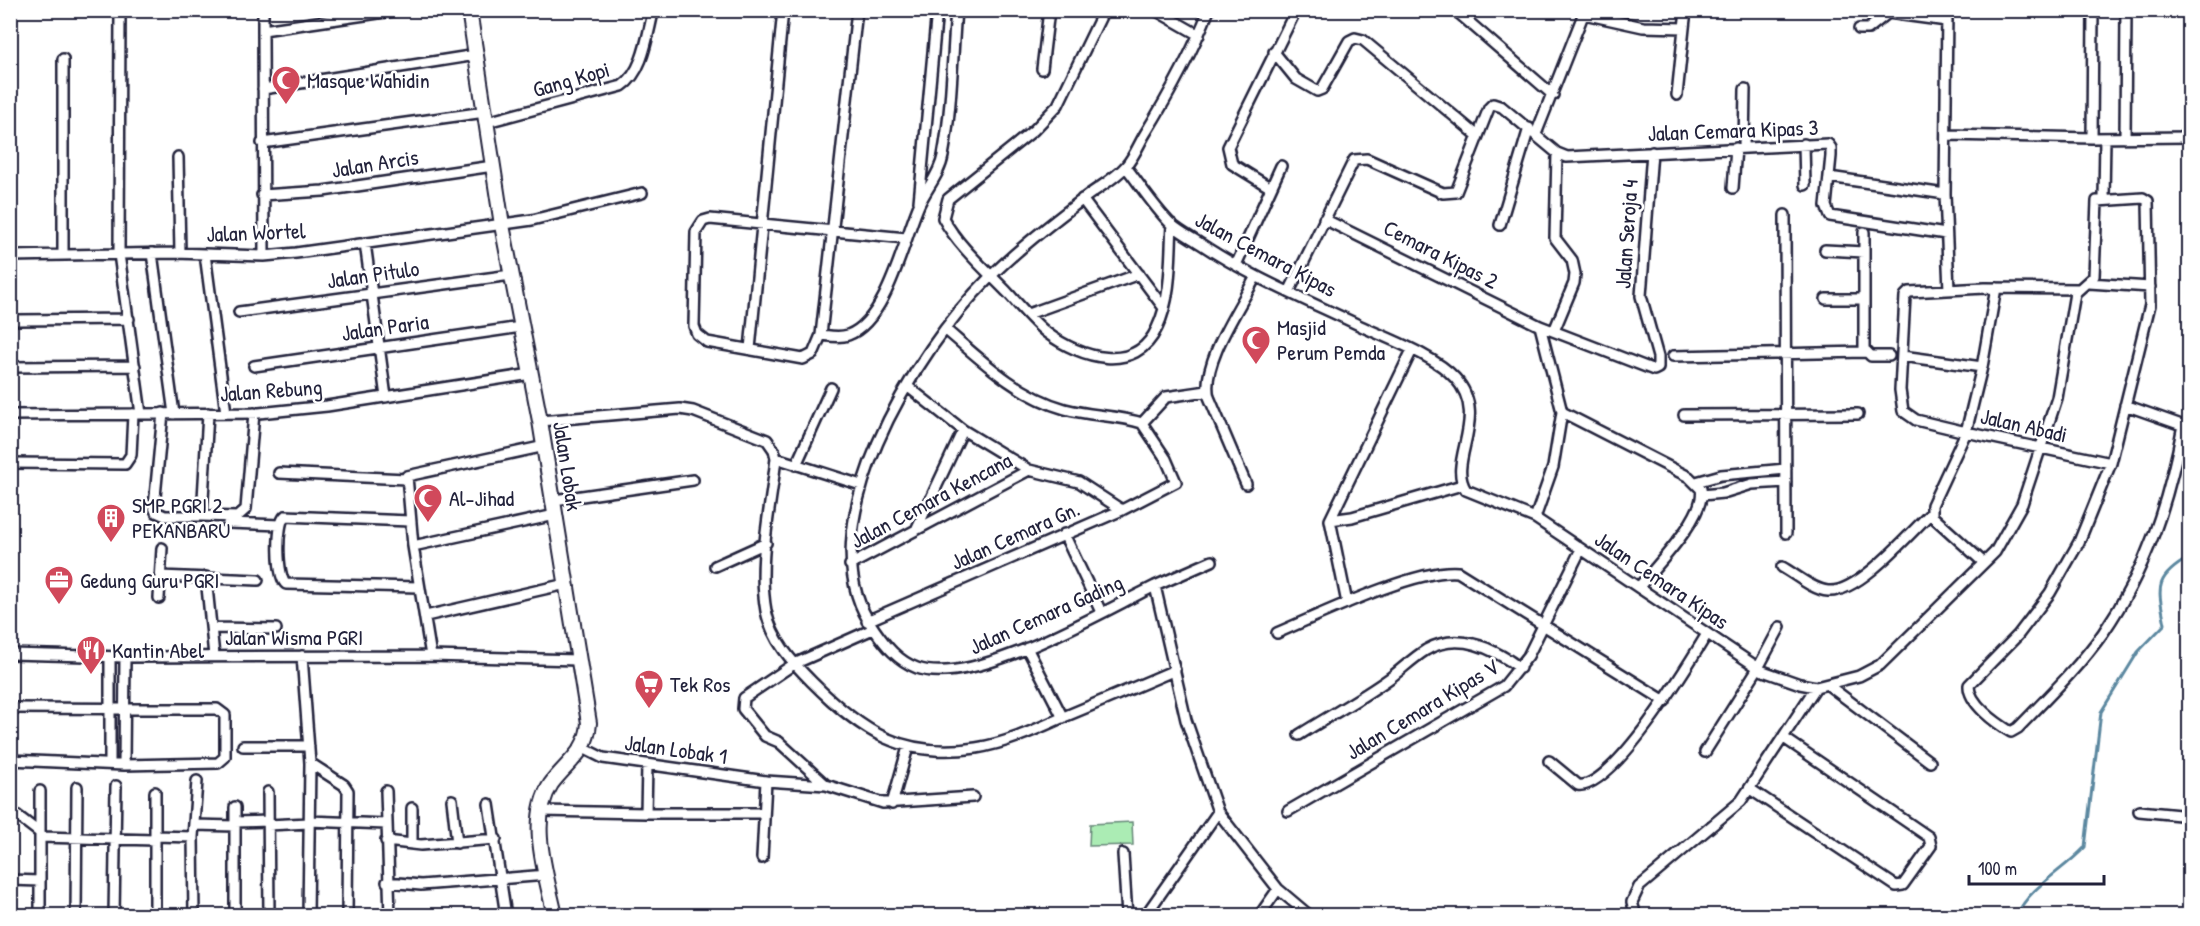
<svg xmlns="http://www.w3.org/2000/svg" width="2200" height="926" font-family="'Patrick Hand',sans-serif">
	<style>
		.park { fill: #abecb4; stroke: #668778; stroke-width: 1.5 }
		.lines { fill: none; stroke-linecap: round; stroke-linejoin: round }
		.stream { stroke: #5c88a0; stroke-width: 3 }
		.street-casing { stroke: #22223b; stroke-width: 14 }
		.secondary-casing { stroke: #22223b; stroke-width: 18 }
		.street { stroke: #fff; stroke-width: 9 }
		.secondary { stroke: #fff; stroke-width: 14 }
		.labels { text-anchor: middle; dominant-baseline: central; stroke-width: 5; stroke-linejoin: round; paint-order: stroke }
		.street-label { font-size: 22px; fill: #22223b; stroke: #fff }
		.poi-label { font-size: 22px; fill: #22223b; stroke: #fff; text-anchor: start }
	</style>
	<rect width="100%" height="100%" fill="#fff"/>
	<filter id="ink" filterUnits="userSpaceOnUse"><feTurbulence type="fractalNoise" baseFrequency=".0167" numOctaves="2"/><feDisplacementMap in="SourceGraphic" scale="12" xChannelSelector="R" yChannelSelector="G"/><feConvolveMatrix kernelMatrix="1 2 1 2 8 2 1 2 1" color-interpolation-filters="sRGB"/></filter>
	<g filter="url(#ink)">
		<path class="park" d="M1132,822L1133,845L1089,846L1090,824Z"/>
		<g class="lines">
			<path class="stream" d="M2016,916C2032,884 2062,872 2085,847L2101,712L2138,652L2165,624C2158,588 2153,578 2190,557"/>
			<g class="street-casing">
				<path id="street" d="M120,10L119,254L141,414
					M263,10V30L399,10
					M1104,10L1058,105L1034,130L948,199L943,218C958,246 987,271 1009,294C1021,307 1033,322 1047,333C1080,358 1136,375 1157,328C1172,297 1170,258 1172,224
					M1155,10L1199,35
					M1209,10C1192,53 1169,95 1145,134C1139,144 1134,157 1126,166C1115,179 1097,188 1083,199C1052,223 1018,249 989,278C917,349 802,531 874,629C885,645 898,661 917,668C974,688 1101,612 1155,586L1186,720L1218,812L1278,889L1310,916
					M1455,10L1553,95
					M1947,10L1945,194L1949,290
					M1584,14L1643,27L1684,28L1677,95
					M1684,28L1686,10
					M1859,29H1868L1888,13L1947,21
					M263,30L264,256
					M1274,52L1296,79L1317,91L1322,89L1349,41L1355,38L1363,40L1478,136
					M63,59V255
					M1042,69L1049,10
					M263,89L476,55
					M487,122L622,86C643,72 647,37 653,13
					M1536,134L1585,10
					M1947,135L2092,138L2190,137
					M2092,138L2093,10
					M2125,138L2126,10
					M262,143L485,112
					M1804,144L1805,185
					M1744,147L1745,89
					M178,157L180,253
					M1126,167C1140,185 1154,207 1171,224C1180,232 1192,238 1201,244C1252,278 1309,301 1363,327C1391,340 1435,356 1455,378C1491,417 1446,461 1466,490L1535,518L1763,671L1800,684L1816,687L1859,676L1880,665L1995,552L2022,504L2057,398L2075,293L2094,276L2097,201L2143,198L2148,201L2150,305L2111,463L2079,542L2050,593L2018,635L1969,685C1968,703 1996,723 2011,732L2018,728C2047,698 2079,667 2103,633C2147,569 2169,500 2183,425
					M1829,177L1945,194
					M1271,188L1281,166
					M1733,188L1736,148
					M262,195L323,191L493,166
					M2104,198L2105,138
					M1082,199L1164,308
					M919,202L937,10
					M1785,215L1786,533
					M1324,219L1540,326L1654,370L1658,368V357L1641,296L1652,152
					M1500,225L1529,128
					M1864,232V349L1871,356H1889
					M906,238L710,219L703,221L696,232L694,326L697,334L707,342L803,359L813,354L821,335C830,336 840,338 848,335C887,321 904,239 919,205C926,189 940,174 943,156C952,109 952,59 956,10
					M365,243L386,397
					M1825,250L1864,252
					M152,253L174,414
					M205,254L226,413
					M10,256L176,253L264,256L296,253L532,220L642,193
					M1236,265L1271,188L1232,164L1228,147L1296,10
					M2089,283L2150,287
					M1996,288L1982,367L1966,432L2111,463
					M1289,292L1354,160L1367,159L1443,193L1456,192L1489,108L1493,104L1502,107L1557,153L1567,157L1828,144L1831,148V156L1826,206L1830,216L1946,234
					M1826,299H1864
					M239,312L511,275
					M1028,314L1139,274
					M18,320L129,319
					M1554,331L1574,283L1575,274L1572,260L1555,238L1557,153
					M821,335L857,10
					M750,349L783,10
					M1673,356L1865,352
					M1902,356L1982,367
					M254,366L521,327
					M11,367L135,366
					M907,386L963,430L1029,470L1079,482L1122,510
					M2125,405L2190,428
					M1562,412L1689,477L1701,489C1707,515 1655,567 1639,587
					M163,413L154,507L156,512L165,516H202L208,413
					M10,415L259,413L327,406L531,374
					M1684,415L1858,414
					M540,421L680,409L693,411L767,440L774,450L776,458C771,507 757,562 766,611C772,640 792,662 812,682C862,732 903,759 976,748C1008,743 1037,729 1066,716C1102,701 1138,686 1175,670
					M1142,423L1166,397L1207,391
					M776,458L861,485
					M10,463L125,464L131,455L133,414
					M796,465L831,388
					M279,473L406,479
					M1696,482L1721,475L1786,469
					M1246,484L1209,397C1200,364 1241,306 1256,276
					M1702,495L1723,493L1752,484L1786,482
					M554,500L693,480
					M202,516L237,517L246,509L254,413
					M1535,518L1553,467L1562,412L1540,326
					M1330,520L1352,517L1462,485
					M410,521L285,516C276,524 277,578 286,584L419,587
					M228,523L280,525
					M916,530L963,430
					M1064,534L1101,612
					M413,546L555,515
					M1983,562L1932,516V505L1966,432L1916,420L1903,411L1900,390L1905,296L1909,292L1985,288L2078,289
					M850,565L1029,470
					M715,566L766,543
					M1782,567C1795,574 1813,590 1828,591C1858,594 1910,533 1931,513
					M160,576L258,580
					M206,577L214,656
					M1155,586L1212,561
					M159,598L162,548
					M1347,603L1330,520L1412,350
					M426,616L566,584
					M867,621L1122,510L1176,482L1166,459L1142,423C1117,415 1090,416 1065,409C1018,396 981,360 945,329
					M212,628L276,629
					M873,629L794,664L744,698L743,709L765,736L779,742L826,785L883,803L973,797
					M1277,633C1317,616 1417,568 1458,572L1665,701
					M1027,648L1063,718
					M10,654L125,657L431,656L578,660
					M302,656L310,763L308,916
					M431,656L413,546L407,476L545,446
					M110,657V764
					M1828,685L1930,762
					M10,708L217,709L225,715V757L218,763L124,765L10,760
					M1299,735C1329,716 1361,699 1390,678C1402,669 1413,658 1426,650C1459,631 1493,648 1520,668
					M243,746H309
					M583,748L603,758L766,781L762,858
					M1705,752L1758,668L1780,627
					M1549,761L1578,785C1612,791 1690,662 1707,634
					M310,763L344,785L348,791L347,916
					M124,765L125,657
					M766,781L826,785
					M1750,789L1896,886L1903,885L1931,846L1929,837L1784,738
					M40,791V916
					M386,791L390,916
					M268,792L269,916
					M452,800L457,843
					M489,804L506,916
					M892,804L908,747
					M10,810L40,833
					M541,811L646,813L647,765
					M1288,811L1504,686L1528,656L1581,549
					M2139,811L2190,816
					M646,813H763
					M309,821L386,824
					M235,822L268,821
					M194,825L235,826
					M268,825L309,823
					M155,836L193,837
					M40,837L155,840
					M386,841L421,845L496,839
					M412,844V808
					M1123,854L1127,916
					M2190,861V870
					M10,880L40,881
					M387,882L421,885L547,875
					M76,916L77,787
					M114,916L116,786
					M155,916V792
					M194,916L193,837L197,781
					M235,916V807
					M1145,916L1218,812
					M1259,916L1278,889
					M1636,916L1632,902L1639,887L1741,801L1816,687"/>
			</g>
			<g class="secondary-casing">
				<path id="secondary" d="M469,10L502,225L540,421L589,723C587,753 567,762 551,784C527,820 547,877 555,916"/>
			</g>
			<use href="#street" class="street"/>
			<use href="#secondary" class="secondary"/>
		</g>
	</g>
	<defs>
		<g id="mosque-pin" transform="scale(1.5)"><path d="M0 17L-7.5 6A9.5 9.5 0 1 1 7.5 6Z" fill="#d1495b" stroke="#fff"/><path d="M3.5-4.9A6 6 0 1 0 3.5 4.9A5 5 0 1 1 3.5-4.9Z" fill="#fff"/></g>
		<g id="building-pin" transform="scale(1.5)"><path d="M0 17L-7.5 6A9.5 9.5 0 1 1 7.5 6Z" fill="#d1495b" stroke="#fff"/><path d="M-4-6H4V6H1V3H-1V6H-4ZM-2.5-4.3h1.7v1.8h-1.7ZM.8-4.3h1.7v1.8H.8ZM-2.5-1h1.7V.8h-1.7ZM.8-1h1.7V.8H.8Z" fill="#fff"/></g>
		<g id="office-pin" transform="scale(1.5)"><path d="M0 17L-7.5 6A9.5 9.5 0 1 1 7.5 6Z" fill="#d1495b" stroke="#fff"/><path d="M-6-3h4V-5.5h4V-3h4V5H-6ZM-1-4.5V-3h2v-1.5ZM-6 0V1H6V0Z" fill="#fff"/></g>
		<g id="restaurant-pin" transform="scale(1.5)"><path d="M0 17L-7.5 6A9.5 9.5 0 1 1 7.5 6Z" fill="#d1495b" stroke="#fff"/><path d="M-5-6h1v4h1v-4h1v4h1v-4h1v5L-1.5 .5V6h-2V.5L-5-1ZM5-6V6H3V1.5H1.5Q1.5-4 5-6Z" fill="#fff"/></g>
		<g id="supermarket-pin" transform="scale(1.5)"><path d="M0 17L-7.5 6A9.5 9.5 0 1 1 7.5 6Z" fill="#d1495b" stroke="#fff"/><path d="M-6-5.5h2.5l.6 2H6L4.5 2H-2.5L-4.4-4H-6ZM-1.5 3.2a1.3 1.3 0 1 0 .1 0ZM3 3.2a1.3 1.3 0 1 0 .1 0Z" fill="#fff"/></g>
	</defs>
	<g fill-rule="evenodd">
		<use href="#mosque-pin" x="286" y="80"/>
		<use href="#mosque-pin" x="1256" y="340"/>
		<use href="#mosque-pin" x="428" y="498"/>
		<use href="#building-pin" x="111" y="518"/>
		<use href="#office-pin" x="59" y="580"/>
		<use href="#restaurant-pin" x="91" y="650"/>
		<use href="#supermarket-pin" x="649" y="684"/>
	</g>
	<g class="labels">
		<g class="street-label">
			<text transform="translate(571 79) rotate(-16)">Gang Kopi</text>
			<text transform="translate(1733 130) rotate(-2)">Jalan Cemara Kipas 3</text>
			<text transform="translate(375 163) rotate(-9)">Jalan Arcis</text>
			<text transform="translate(256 232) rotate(-2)">Jalan Wortel</text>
			<text transform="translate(1626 234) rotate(-86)">Jalan Seroja 4</text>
			<text transform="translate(1266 254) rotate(28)">Jalan Cemara Kipas</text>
			<text transform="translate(1441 254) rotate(27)">Cemara Kipas 2</text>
			<text transform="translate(373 274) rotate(-8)">Jalan Pitulo</text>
			<text transform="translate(385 327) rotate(-8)">Jalan Paria</text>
			<text transform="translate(271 390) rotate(-4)">Jalan Rebung</text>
			<text transform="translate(2024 425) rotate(13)">Jalan Abadi</text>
			<text transform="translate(568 466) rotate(81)">Jalan Lobak</text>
			<text transform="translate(931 500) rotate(-28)">Jalan Cemara Kencana</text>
			<text transform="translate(1015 535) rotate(-24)">Jalan Cemara Gn.</text>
			<text transform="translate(1662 580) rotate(34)">Jalan Cemara Kipas</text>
			<text transform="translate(1046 614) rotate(-24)">Jalan Cemara Gading</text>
			<text x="294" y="637">Jalan Wisma PGRI</text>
			<text transform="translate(1422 709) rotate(-31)">Jalan Cemara Kipas V</text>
			<text transform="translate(676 749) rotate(8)">Jalan Lobak 1</text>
		</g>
		<g class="poi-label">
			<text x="307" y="80">Masque Wahidin</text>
			<text x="1277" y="327">Masjid<tspan x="1277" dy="25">Perum Pemda</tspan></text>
			<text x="449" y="498">Al-Jihad</text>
			<text x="132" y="505">SMP PGRI 2<tspan x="132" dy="25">PEKANBARU</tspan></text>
			<text x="80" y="580">Gedung Guru PGRI</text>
			<text x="112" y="650">Kantin Abel</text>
			<text x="670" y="684">Tek Ros</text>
		</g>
	</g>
	<rect width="2200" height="926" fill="none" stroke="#fff" stroke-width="36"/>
	<rect x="18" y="18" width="2164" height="890" fill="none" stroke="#22223b" stroke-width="2" filter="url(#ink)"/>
	<path d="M1969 875v9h135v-9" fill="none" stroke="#22223b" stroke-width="3"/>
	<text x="1978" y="875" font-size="18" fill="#22223b" stroke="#ffffff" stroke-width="4.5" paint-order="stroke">100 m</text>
</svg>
